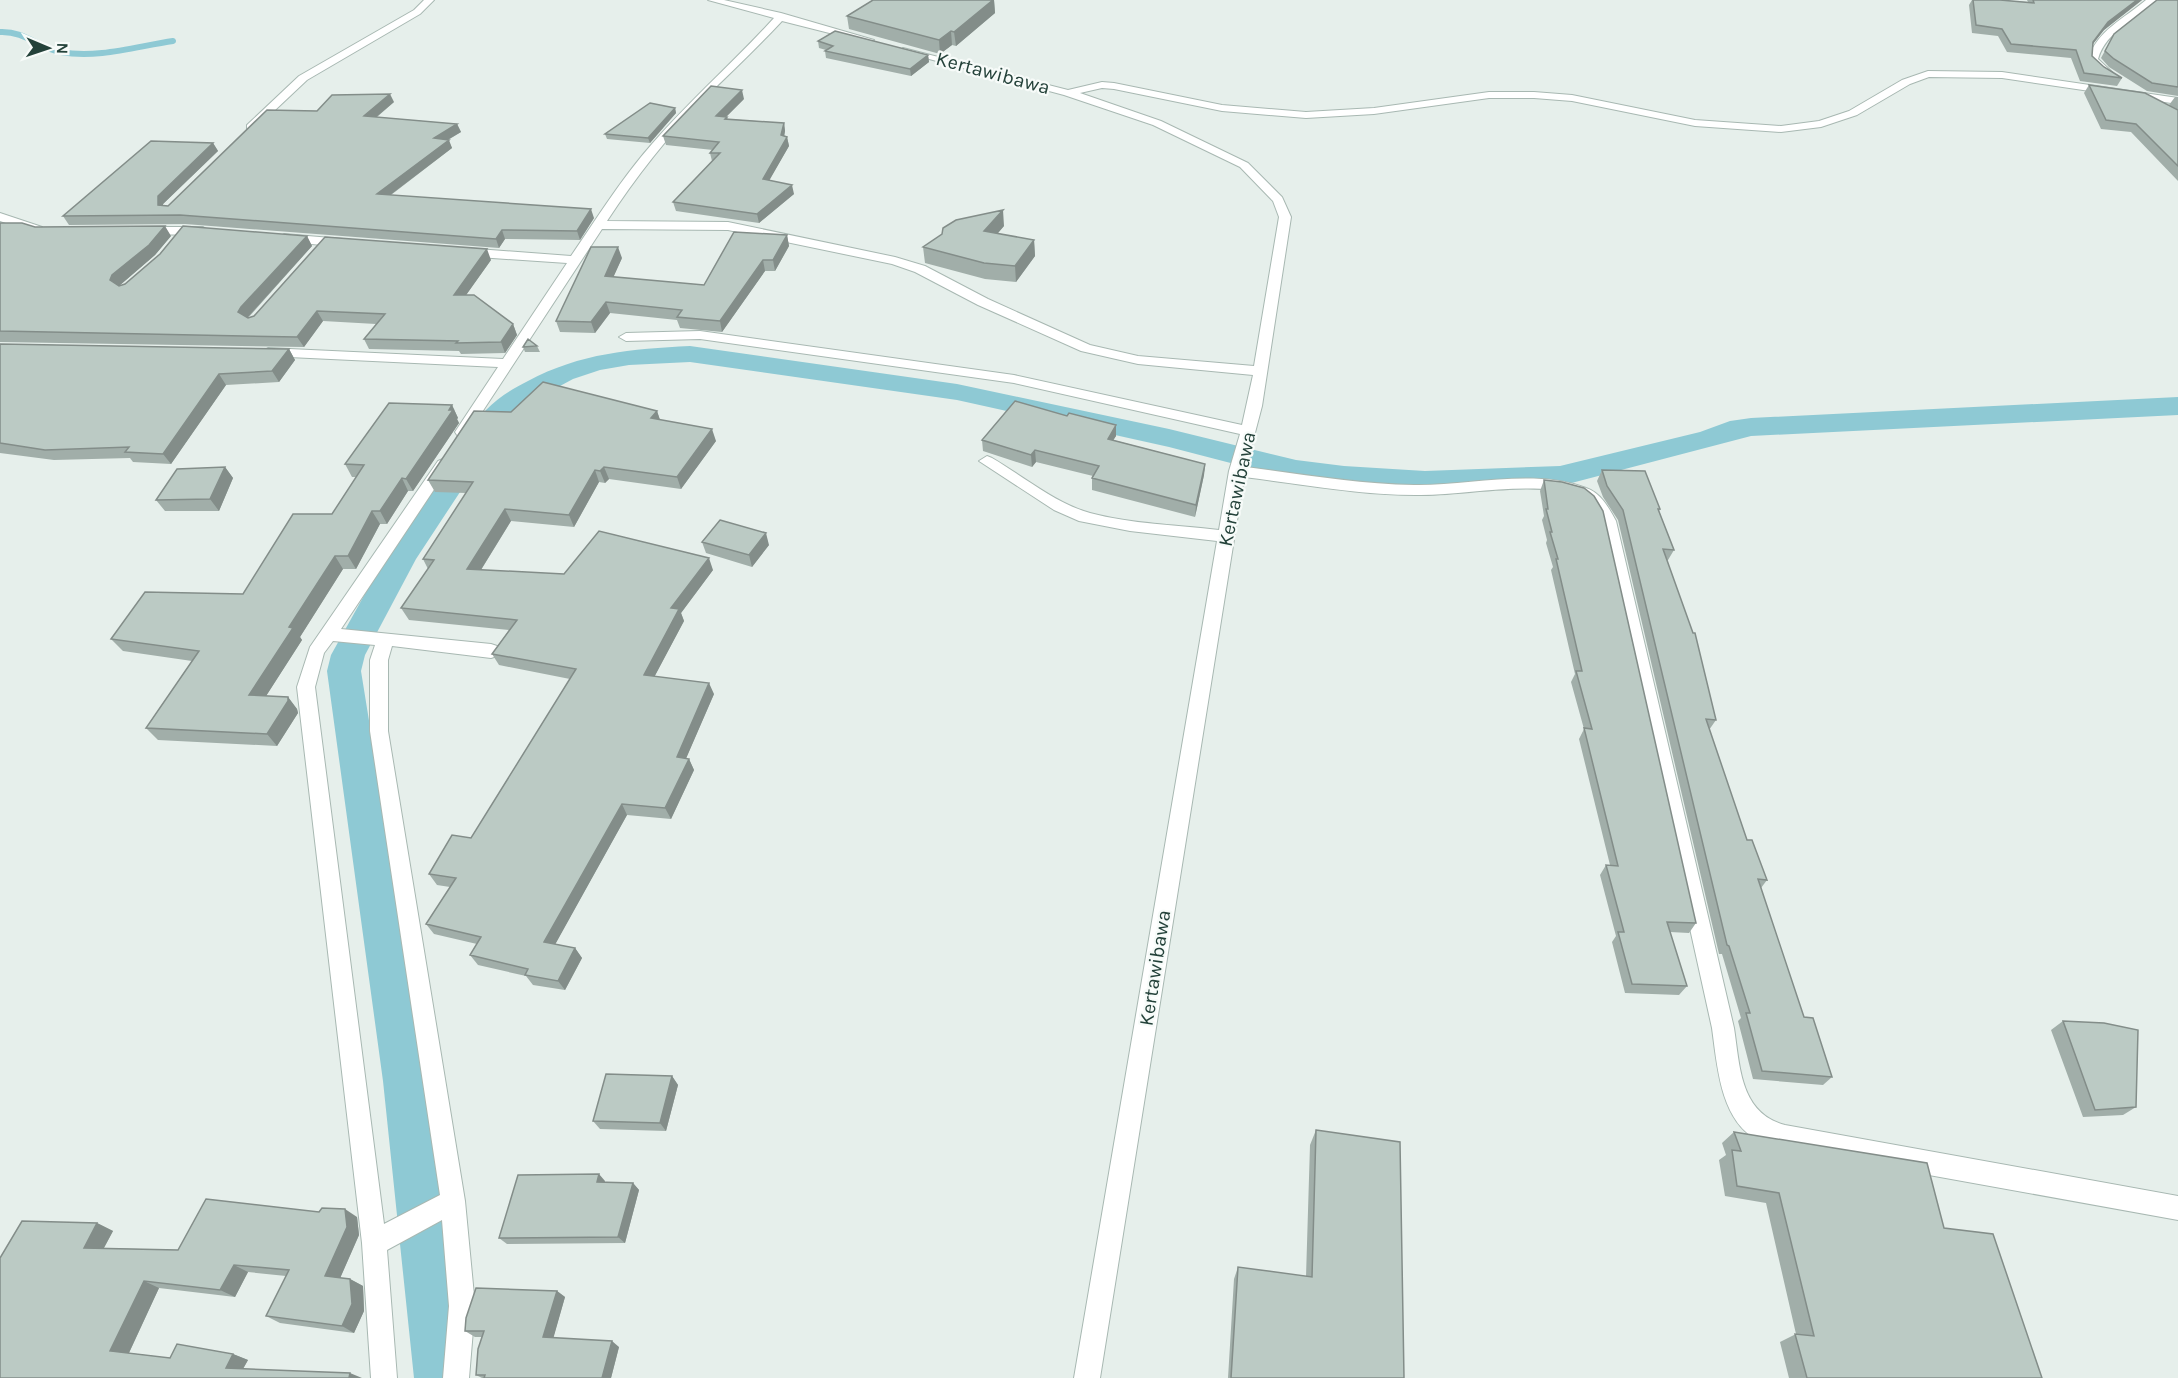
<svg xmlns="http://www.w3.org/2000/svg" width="2178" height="1378" font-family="Karla,sans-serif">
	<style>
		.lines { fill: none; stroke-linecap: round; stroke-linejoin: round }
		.stream { stroke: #8ec9d4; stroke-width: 6 }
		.canal { fill: #8ec9d4; fill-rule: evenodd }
		.minor-casing { stroke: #a8b8b2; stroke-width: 2 }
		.minor { fill: #fff; fill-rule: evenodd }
		.wall { fill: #a1aea9 }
		.shaded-wall { fill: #838d89 }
		.building { fill: #bbcac4; stroke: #838d89; stroke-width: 1.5 }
		.labels { text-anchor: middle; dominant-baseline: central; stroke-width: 4.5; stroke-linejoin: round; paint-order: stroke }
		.street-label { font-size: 20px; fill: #24423a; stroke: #f7fbf9 }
	</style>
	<rect width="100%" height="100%" fill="#e6efeb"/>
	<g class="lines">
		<path class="stream" d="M0,32C26,31 38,48 61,52C97,59 138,46 173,41"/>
		<path class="canal" d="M690,346L957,384L1169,429L1296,460L1344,466L1425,471L1560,466L1700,432L1730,421L1751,418L2178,397V415L1751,436L1560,486L1528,489L1425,491L1344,486L1296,480L1169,447L957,400L690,362L629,365L600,370L573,379L519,408L506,422L416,559L365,655L361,671L427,1081L464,1378H414L383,1081L327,671L331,655L391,547L486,410C499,397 512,389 528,381C580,353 632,349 690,346Z"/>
		<g class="minor-casing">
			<path id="minor" d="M424,0H434L420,14L307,80L255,129H247V125L299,76L414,10Z
				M708,0H724L781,13L874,40L869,43L782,21C757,48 730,73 704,99C668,136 635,178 607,221L728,222L895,257L925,266L988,299L1090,345L1138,356L1254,366L1279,217L1273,201L1240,167L1153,125L1064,95L903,52V48L1068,90L1102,82L1114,83L1222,105L1306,112L1374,108L1489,92H1534L1572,95L1695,120L1781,126L1819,121L1849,111L1902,80L1928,71L2002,72L2178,98V104L2002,78L1929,77L1910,84L1857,115L1821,127L1781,132L1695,126L1572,101L1534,98H1489L1374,114L1306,118L1222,111L1114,89L1102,88L1080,93L1161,121L1248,163L1282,197L1291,217L1262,406L1246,467C1301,474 1357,484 1414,485C1467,486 1535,468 1586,488C1601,493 1609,508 1616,521L1734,1028C1740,1067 1740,1113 1785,1125L2178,1196V1220L1785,1149C1775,1146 1763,1144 1754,1138C1720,1117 1717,1064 1712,1028L1600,521C1595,510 1588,499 1576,495C1532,480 1463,496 1416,495C1359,495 1301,484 1244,477L1100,1378H1074L1217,541L1130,531L1079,521L1054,510L979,461L987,456L992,458C1023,476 1055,503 1090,513C1131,524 1177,525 1219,530L1229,471L1240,434L1014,383L700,339L626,341L619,337L626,333L700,331L1014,375L1242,425L1253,375L1138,364L1081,351L978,305L915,272L892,264L728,230L602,229L467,435H457L455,432L498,367L268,356L261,352L268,348L503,359L567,263L464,256L458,252L464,248L571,256C597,218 622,178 652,144C690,100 734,62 774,18Z
				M2146,0H2157C2138,20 2106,30 2098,59L2113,73L2104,75L2088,60C2096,31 2125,18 2146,0Z
				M0,213L42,227L44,230L38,234L0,221Z
				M144,227H203L209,231L203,235L140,234L138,231L140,228Z
				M284,234L343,239L349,243L343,247L280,241L278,238Z
				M443,459L451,464L341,629L491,644L497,646L500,651L497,656L491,658L392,646L388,660V731L465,1201L475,1306L469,1378H443L449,1306L442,1220L387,1250L397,1378H371L362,1243L297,687L310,647L438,461ZM333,641L375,645L370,660V731L440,1195L384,1224L315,687L324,653Z"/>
		</g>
		<use href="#minor" class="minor"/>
	</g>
	<path class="wall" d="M873,0H994L995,13L956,46L952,45L940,54L849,29L847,16Z
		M1972,0H2000L2028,2L2027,0H2142L2104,30L2093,44L2092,56L2104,67L2122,78L2117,86L2080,81L2071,58L2007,52L1998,36L1972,33L1969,5Z
		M2178,0V96L2147,91L2109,67L2101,58L2114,34Z
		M818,41L928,55L929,62L911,76L826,58L825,51L826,50L819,48Z
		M2089,85L2178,110V181L2131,132L2101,129L2084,93Z
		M2175,97H2178V110L2169,105Z
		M744,99L726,117H727L728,119L784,123L785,131L784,136L787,137L789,146L769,180L794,194L759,223L676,211L673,202L712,161L710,153L713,150L666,145L663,136Z
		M394,102L377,117L457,124L461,132L448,140L452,148L391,195L594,218L580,240L505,239L499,248L185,224L69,225L63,216L213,143L218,151L163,204V205L168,206L317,111Z
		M675,108L676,113L650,143L607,139L605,134Z
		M0,223L35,227L171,236L155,255L119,286L307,236L312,246L248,318L491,260L466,295L513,324L517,335L505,353L461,354L459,351L369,349L364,339L376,324L323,321L304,347L0,342Z
		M1004,226L997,234L1034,240L1035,256L1016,282L985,279L925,263L923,247Z
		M787,235L789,246L775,271H765L722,332L680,328L677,320L610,313L595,333L560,332L556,321L622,258L613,277L704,285Z
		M0,344L289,349L295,360L279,382L226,385L171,464L133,462L130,458L54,460L0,453Z
		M537,346L540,352H525L523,347Z
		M452,405L458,418L457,419L459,423L413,491H408L387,524H380L356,569H343L300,637L302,640L266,696L288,697L297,709L298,713L277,746L158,740L146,728L192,661L123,651L111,639L243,594L332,514L356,477H352L345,464Z
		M657,411L660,420L716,441L681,489L609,479L605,483L599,482L574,527L511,521L481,570L564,574L713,570L681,613L684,621L654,677L714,694L686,758L689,759L694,770L671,819L627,815L555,944L575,948L582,958L565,990L533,985L526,976L478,965L470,955L477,944L434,934L426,924L450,887L437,885L429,874L471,838L570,679L499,665L492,654L509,630L409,620L401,608L428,569L423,559L466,493L435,492L428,480L511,412Z
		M1067,416L1116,425V436L1113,440L1205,464L1204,475L1195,517L1092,490V478L1093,476L1036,462L1032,467L983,451L982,440Z
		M225,467L233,478L219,511H165L156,500Z
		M1602,470L1660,509L1659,511L1674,550L1668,560H1667L1716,720L1709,730L1747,840L1767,880L1761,888L1804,1017L1832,1077L1823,1085L1753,1079L1738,1021L1741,1018L1722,954H1719L1618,520L1603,497L1597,481Z
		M1544,480L1696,923L1689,933L1670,932L1687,986L1679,995L1625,993L1612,942L1616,936L1600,875L1606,865H1610L1579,739L1584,729L1571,682L1575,674L1551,570L1553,567L1546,543L1547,540L1542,520L1544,516L1540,491Z
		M702,542L769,545L752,567L706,553Z
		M2063,1021L2136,1107L2123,1115L2083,1117L2051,1030Z
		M672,1076L678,1085L666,1131L600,1129L593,1121Z
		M1316,1130L1404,1378H1228L1234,1279L1238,1267L1306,1277L1310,1145Z
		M1734,1132L1944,1228L2042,1378H1789L1780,1342L1796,1334L1766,1203L1725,1196L1719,1160L1726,1155L1722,1143Z
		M605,1181V1182L633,1183L639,1190L625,1243L507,1244L499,1238Z
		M357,1217L359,1235L340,1278L350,1279L363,1286L364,1311L354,1333L280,1323L266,1316L286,1276L248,1272L235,1297L159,1288L129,1353L170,1358L233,1354L248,1360L243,1369L0,1378L97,1223L113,1231L104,1248L178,1250Z
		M557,1291L565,1297L553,1338L619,1347L611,1378H482L476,1375L482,1337H475L465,1331Z"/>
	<path class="shaded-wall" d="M993,0H994L995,13L956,46L954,32Z
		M2137,0H2142L2104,30L2088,50L2093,42L2108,22Z
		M951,31L952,45L940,54L939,40Z
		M928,55L929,62L911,76L910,69Z
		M742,90L744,99L718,125L716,116Z
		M390,94L394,102L368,124L364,116Z
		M675,108L676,113L650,143L648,138Z
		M784,123L785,131L783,143L781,135Z
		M457,124L461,132L437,146L434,138Z
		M787,137L789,146L765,188L763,179Z
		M449,140L452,148L381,202L377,194Z
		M213,143L218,151L163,204V214L158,205V196Z
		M792,185L794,194L759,223L757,214Z
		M591,209L594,218L580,240L577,231Z
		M1003,210L1004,226L985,248L984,231Z
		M165,226L171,236L155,255L119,286L110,280L112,275Z
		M502,230L505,239L499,248L496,239Z
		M787,235L789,246L775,271L773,260Z
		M307,236L312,246L247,318L238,312L241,307Z
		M1034,240L1035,256L1016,282L1015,266Z
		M618,247L622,258L609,287L605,276Z
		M487,249L491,260L459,305L454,295Z
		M763,260L765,271L722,332L720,321Z
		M606,302L610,313L595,333L591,322Z
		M317,311L323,321L304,347L297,337Z
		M513,324L517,335L505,353L501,342Z
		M289,349L295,360L279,382L272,371Z
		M219,374L226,385L171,464L163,454Z
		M452,405L458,418L457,419L459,423L413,491L406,479Z
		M657,411L661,423L651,418Z
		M1116,425V436L1107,450L1108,439Z
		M712,429L716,441L681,489L677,477Z
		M1035,450L1036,462L1032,467L1031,455Z
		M1205,464L1204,475L1195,517L1196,505Z
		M225,467L233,478L219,511L210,499Z
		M604,467L609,479L605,483L600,471Z
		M595,470L599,482L574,527L569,515Z
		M402,478L408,491L387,524L380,511Z
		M505,509L511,521L474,581L467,569Z
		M372,511L380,524L356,569L348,556Z
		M766,533L769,545L752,567L749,555Z
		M335,556L343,569L300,637L302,640L259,707L249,695L289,627Z
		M709,558L713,570L681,613L684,621L649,687L644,675L671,608Z
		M709,683L714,694L682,768L677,757Z
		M288,697L297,709L298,713L277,746L267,734Z
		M689,759L694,770L671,819L665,808Z
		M622,804L627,815L551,952L544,942Z
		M575,948L582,958L565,990L558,981Z
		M672,1076L678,1085L666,1131L660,1123Z
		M599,1174L605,1181L603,1189L597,1182Z
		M633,1183L639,1190L625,1243L618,1237Z
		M345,1209L357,1217L359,1235L338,1283L325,1276Z
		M97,1223L113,1231L100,1255L84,1248Z
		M234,1265L248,1272L235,1297L220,1290Z
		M350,1279L363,1286L364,1311L354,1333L342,1326Z
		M144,1281L159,1288L127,1357L110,1351Z
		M557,1291L565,1297L552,1343L543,1337Z
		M612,1341L619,1347L611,1378H602Z
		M233,1354L248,1360L240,1374L226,1368Z
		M350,1373L362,1378H349Z"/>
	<path class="building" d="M873,0H993L954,32L951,31L939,40L847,16Z
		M1973,0H2000L2034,3L2033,0H2137L2108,22L2093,42L2092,56L2104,67L2122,78L2084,73L2076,50L2011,44L2002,29L1976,25Z
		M2157,0H2178V87L2152,83L2114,59L2105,51L2114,34Z
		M835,31L928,55L910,69L825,51L833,46L818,41Z
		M2089,85L2145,93L2178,110V166L2136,124L2106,120Z
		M711,86L742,90L716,116L727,117L725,119L784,123L781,135L787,137L763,179L792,185L757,214L673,202L720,153H710L719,142L663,136Z
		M390,94L364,116L457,124L434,138L449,140L377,194L591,209L577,231L502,230L496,239L180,215L63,216L151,141L213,143L158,196V205L168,206L267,110L317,111L332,95Z
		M650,103L675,108L648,138L605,134Z
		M1003,210L984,231L1034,240L1015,266L984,263L923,247L942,234L943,228L956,220Z
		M0,223H22L35,227L165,226L149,245L112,275L110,280L119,286L125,284L160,254L183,226L307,236L241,307L238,312L248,318L254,316L325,237L487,249L454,295H474L513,324L501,342L456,343L458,341L364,339L385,314L317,311L297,337L0,331Z
		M734,232L787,235L773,260H763L720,321L677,317L682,310L606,302L591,322L556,321L591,247H618L605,276L704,285Z
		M528,339L537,346L523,347Z
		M0,344L289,349L272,371L219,374L163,454L125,452L129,447L45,450L0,443Z
		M543,382L657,411L651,418L712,429L677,477L604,467L600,471L595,470L569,515L505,509L467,569L564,574L599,531L709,558L671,608L679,609L644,675L709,683L677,757L689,759L665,808L622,804L544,942L575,948L558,981L525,975L528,969L470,955L481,937L426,924L456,878L429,874L452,835L471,838L576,669L492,654L517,620L401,608L434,560L423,559L473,482L428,480L474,411L511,412Z
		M1015,401L1067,416L1069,413L1116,425L1108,439L1205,464L1196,505L1092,478L1099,466L1035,450L1031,455L982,440Z
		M389,403L452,405L449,410H453L406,479L402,478L380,511H372L348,556H335L289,627L293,628L249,695L288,697V701L267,734L146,728L199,651L111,639L145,592L243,594L293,514H332L364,465L345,464Z
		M225,467L210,499L156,500L177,469Z
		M1602,470L1645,471L1660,509H1658L1674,550L1663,549L1693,633H1695L1716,720L1706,719L1747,840H1752L1767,880L1758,879L1804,1017L1813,1018L1832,1077L1762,1071L1746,1013H1750L1729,946L1727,945L1623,510L1607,486Z
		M1544,480L1562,482L1584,488L1594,496L1603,511L1696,923L1667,922L1687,986L1632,984L1618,932H1624L1606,865L1618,866L1584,728L1592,729L1576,671H1582L1556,559H1558L1550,532H1552L1546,509H1548Z
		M720,520L766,533L749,555L702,542Z
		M2063,1021L2104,1023L2138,1030L2136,1107L2095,1110Z
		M606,1074L672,1076L660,1123L593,1121Z
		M1316,1130L1400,1142L1404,1378H1231L1238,1267L1312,1277Z
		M1734,1132L1927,1163L1944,1228L1993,1234L2042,1378H1807L1795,1334L1814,1336L1779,1193L1737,1186L1732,1150L1741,1151Z
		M599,1174L597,1182L633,1183L618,1237L499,1238L518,1175Z
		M206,1199L319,1212L322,1208L345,1209L347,1227L325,1276L350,1279L352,1304L342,1326L266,1316L289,1270L234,1265L220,1290L144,1281L110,1351L170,1358L177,1344L233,1354L226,1368L350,1373L349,1378H0V1258L22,1221L97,1223L84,1248L178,1250Z
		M476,1288L557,1291L543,1337L612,1341L602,1378H484L485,1375H476L478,1349L484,1331H465L466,1318Z"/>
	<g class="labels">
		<g class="street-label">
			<text transform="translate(993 73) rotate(15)">Kertawibawa</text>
			<text transform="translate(1237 489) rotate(-78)">Kertawibawa</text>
			<text transform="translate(1155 968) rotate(-81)">Kertawibawa</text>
		</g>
	</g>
	<g transform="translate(48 48) rotate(92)" stroke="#f7fbf9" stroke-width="4.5" paint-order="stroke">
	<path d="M0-4.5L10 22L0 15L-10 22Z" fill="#24423a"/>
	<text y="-9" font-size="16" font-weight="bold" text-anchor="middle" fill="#24423a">N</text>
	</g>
</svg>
